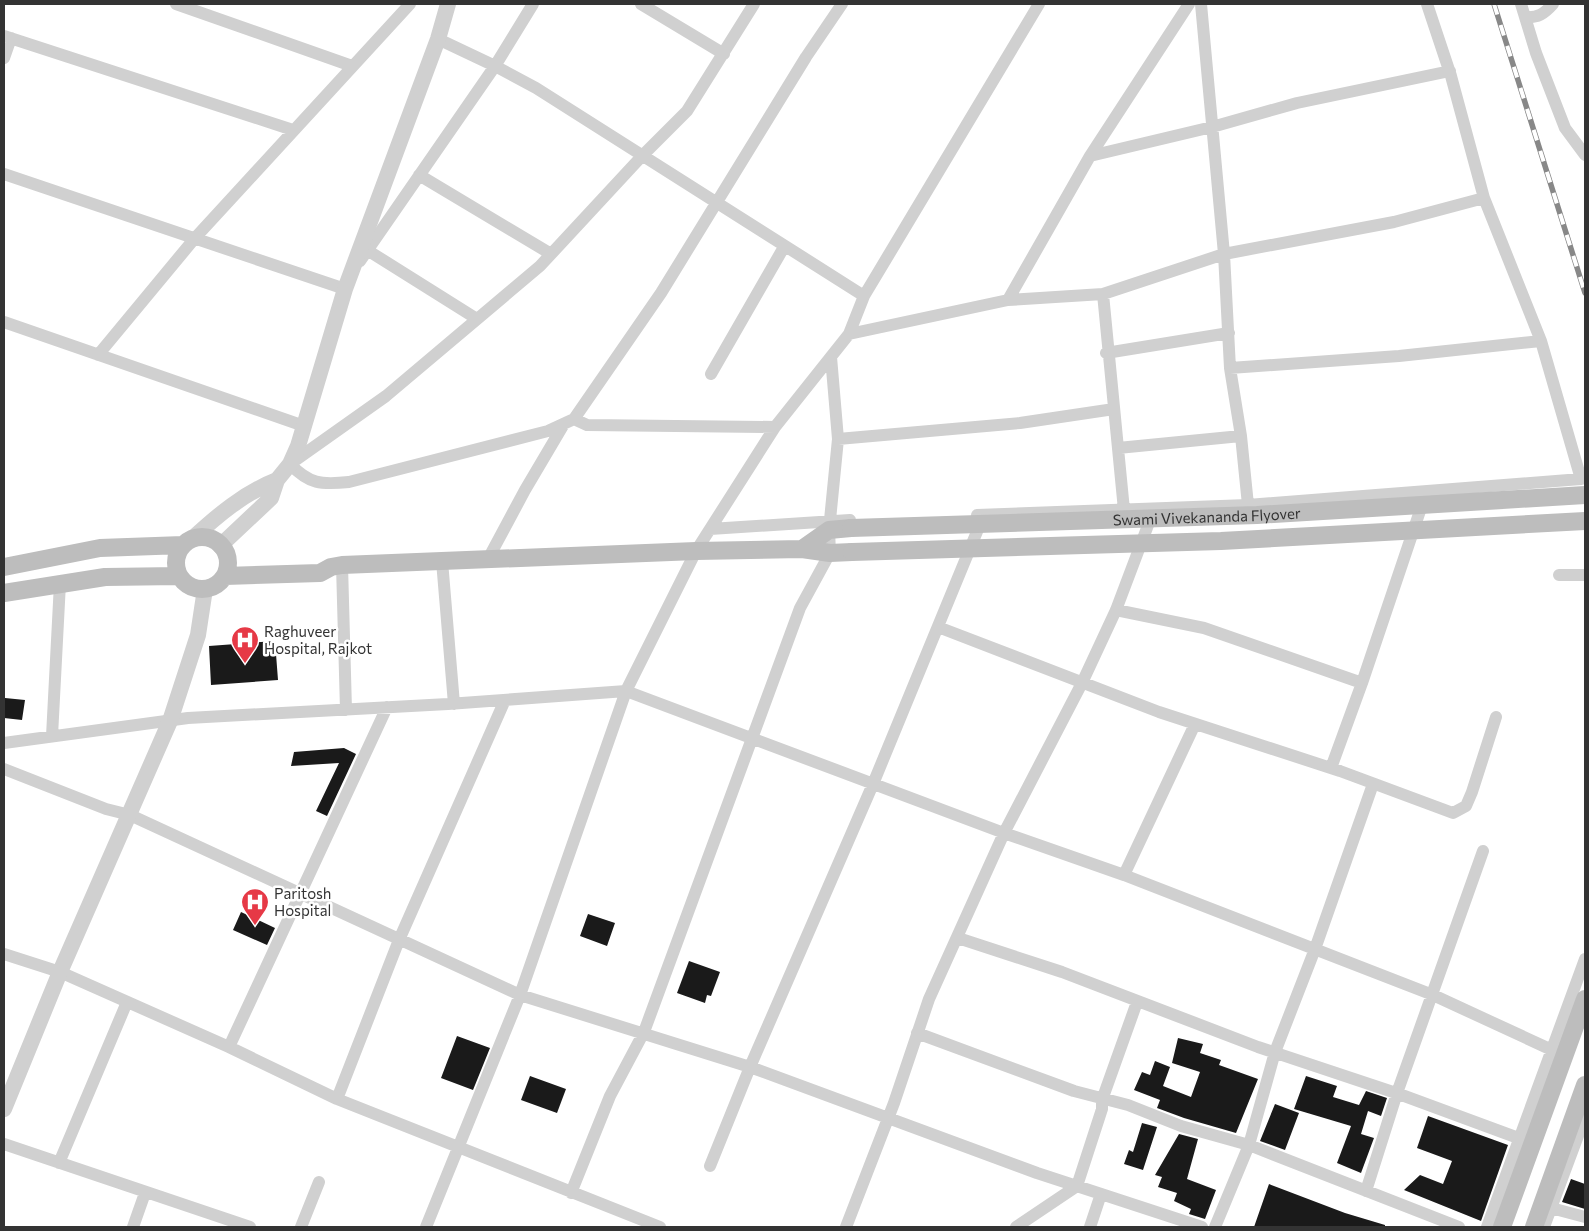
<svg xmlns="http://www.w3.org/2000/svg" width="1589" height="1231" font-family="Commissioner,sans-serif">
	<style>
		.building { fill: #1a1a1a }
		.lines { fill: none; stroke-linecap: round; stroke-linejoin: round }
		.minor { stroke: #d0d0d0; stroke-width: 12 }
		.tertiary { stroke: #d0d0d0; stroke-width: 16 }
		.secondary { stroke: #bdbdbd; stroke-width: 18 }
		.rail-casing { stroke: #888; stroke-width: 5.5 }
		.rail { stroke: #fff; stroke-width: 4; stroke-dasharray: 11; stroke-linecap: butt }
		.secondary-bridge { stroke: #bdbdbd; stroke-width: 18 }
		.labels { text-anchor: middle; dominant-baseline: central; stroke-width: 5; stroke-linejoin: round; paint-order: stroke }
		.street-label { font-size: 15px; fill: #333; stroke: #fff }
		.poi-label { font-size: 15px; fill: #333; stroke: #fff; text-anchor: start }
	</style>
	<rect width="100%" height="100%" fill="#fff"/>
	<path class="building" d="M275,641L278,680L211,685L209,646Z
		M5,698L25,700L22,720L4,718Z
		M344,748L356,754L327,816L316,811L339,763L291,766L294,752Z
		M241,912L275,928L267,945L233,930Z
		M588,914L615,923L607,946L580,936Z
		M689,961L720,972L711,996L707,995L705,1003L677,993Z
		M457,1036L490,1048L473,1090L441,1078Z
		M1178,1038L1203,1044L1200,1053L1221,1060L1219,1065L1258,1079L1236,1133L1184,1118L1157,1108L1160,1100L1134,1090L1142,1072L1150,1075L1155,1061L1170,1067L1163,1086L1191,1097L1200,1072L1172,1063Z
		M530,1076L566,1089L557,1113L521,1100Z
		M1306,1076L1337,1086L1333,1097L1359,1105L1366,1091L1387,1098L1381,1116L1368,1111L1361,1134L1374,1138L1361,1173L1337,1163L1351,1126L1294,1109Z
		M1275,1104L1299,1113L1285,1150L1260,1141Z
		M1428,1116L1508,1145L1481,1221L1404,1190L1420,1175L1443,1184L1452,1161L1417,1148Z
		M1142,1123L1157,1127L1143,1170L1124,1164L1129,1150L1133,1152Z
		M1179,1134L1198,1139L1187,1179L1216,1190L1205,1219L1189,1214L1191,1209L1174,1201L1177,1193L1158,1187L1162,1177L1155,1175Z
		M1571,1179L1585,1184V1209L1562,1202Z
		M1269,1184L1345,1213L1385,1225V1227H1254Z"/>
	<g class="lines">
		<path class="minor" d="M176,4L352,66
			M641,4L724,54
			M754,4L687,111L642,156L540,266L386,396L290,464C309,484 321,485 349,482L548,431L574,419L661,293L806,57L842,4
			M1201,4L1224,254L1230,368L1241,436L1248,505
			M1521,4L1536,53L1565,128L1585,155
			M1525,17C1538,18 1544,14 1553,4
			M4,36L293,130
			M438,39L495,66L536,88L864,296
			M4,58L11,38
			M1090,156L1212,127L1297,103L1450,71
			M4,174L345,289
			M419,175L551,254
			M367,250L477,319
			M360,261L495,66L533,4
			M1103,294L1124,510
			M1008,300L1090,156L1189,4
			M4,322L304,426
			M849,334L1008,300L1103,294L1224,254L1394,222L1484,198
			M1106,353L1229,333
			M98,355L195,238L410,4
			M1230,368L1399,356L1541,341
			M711,374L784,247
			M574,419L587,425L775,427
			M838,439L1020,423L1114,409
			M1118,448L1241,436
			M977,515L1248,505L1581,479L1541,341L1484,198L1451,76L1427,4
			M710,529L850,520
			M488,559L525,490L564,424
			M442,561L454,704
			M342,565L346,710
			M1559,575H1585
			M1116,610L1204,628L1362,683
			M938,627L1159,712L1340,771L1453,813L1466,806L1472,792L1496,717
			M52,736L60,583
			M4,743L188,718L448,704L626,691L1004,833L1124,875L1433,995L1552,1050
			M1331,768L1362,683L1424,499
			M4,769L106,809L130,815L520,995L750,1067L1037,1173L1202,1227
			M1124,875L1195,724
			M958,938L1062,972L1258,1047L1399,1094L1521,1139
			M4,954L60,972L229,1047L337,1099L660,1227
			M917,1033L1074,1091L1128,1105L1181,1126L1249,1145L1459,1227
			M229,1047L387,707
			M337,1099L399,940L505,700
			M4,1144L250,1227
			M59,1163L127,1002
			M710,1166L750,1067L873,784L983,517
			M1366,1191L1397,1093L1483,851
			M571,1193L610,1096L644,1032L800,608L830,553L829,530L838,439L831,357
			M1551,1208L1585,1217
			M133,1227L145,1193
			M301,1227L319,1182
			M426,1227L520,995L626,691L696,551L775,427L849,334L864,296L1039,4
			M846,1227L894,1103L929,999L1004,833L1082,683L1116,610L1153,512
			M1016,1227L1077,1186L1102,1109V1100L1137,1002
			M1090,1227L1101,1194
			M1215,1227L1249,1145L1275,1052L1315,949L1373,784
			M1487,1227L1585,959
			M1544,1227L1585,1117"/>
		<path class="tertiary" d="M192,539C218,515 244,493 277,480
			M220,546L271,498L277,480L290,464L298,446L345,289L438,39L448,4
			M4,1109L60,972L170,721L198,635L205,589"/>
		<path class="secondary" d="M176 563a26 26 0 1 1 52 0a26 26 0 1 1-52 0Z
			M802,549L829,530L851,528
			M4,567L100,548L183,545
			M225,576L320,573L331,567L342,565L696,551L802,549L830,553L852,552
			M4,593L105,577L179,576
			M1502,1227L1585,999
			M1534,1227L1585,1085"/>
		<g class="rail-casing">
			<path id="rail" d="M1494,4L1585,293"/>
		</g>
		<use href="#rail" class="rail"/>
		<g class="secondary-bridge">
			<path id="s1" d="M851,528L1257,515L1585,495"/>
			<path d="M852,552L1221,541L1585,521"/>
		</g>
	</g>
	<defs>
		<g id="hospital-pin" transform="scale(1.4375)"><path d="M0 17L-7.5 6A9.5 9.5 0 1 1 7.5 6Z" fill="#e63946" stroke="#fff"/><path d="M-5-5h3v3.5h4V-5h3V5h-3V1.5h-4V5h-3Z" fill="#fff"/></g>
	</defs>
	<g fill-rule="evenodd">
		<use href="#hospital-pin" x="245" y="640"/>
		<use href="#hospital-pin" x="255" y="902"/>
	</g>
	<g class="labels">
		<g class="street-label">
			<text stroke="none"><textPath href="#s1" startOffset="356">Swami Vivekananda Flyover</textPath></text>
		</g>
		<g class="poi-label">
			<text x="264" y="631">Raghuveer<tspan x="264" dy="17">Hospital, Rajkot</tspan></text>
			<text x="274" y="893">Paritosh<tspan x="274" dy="17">Hospital</tspan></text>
		</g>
	</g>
	<rect width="1589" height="1231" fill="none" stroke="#333333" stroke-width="10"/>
</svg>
